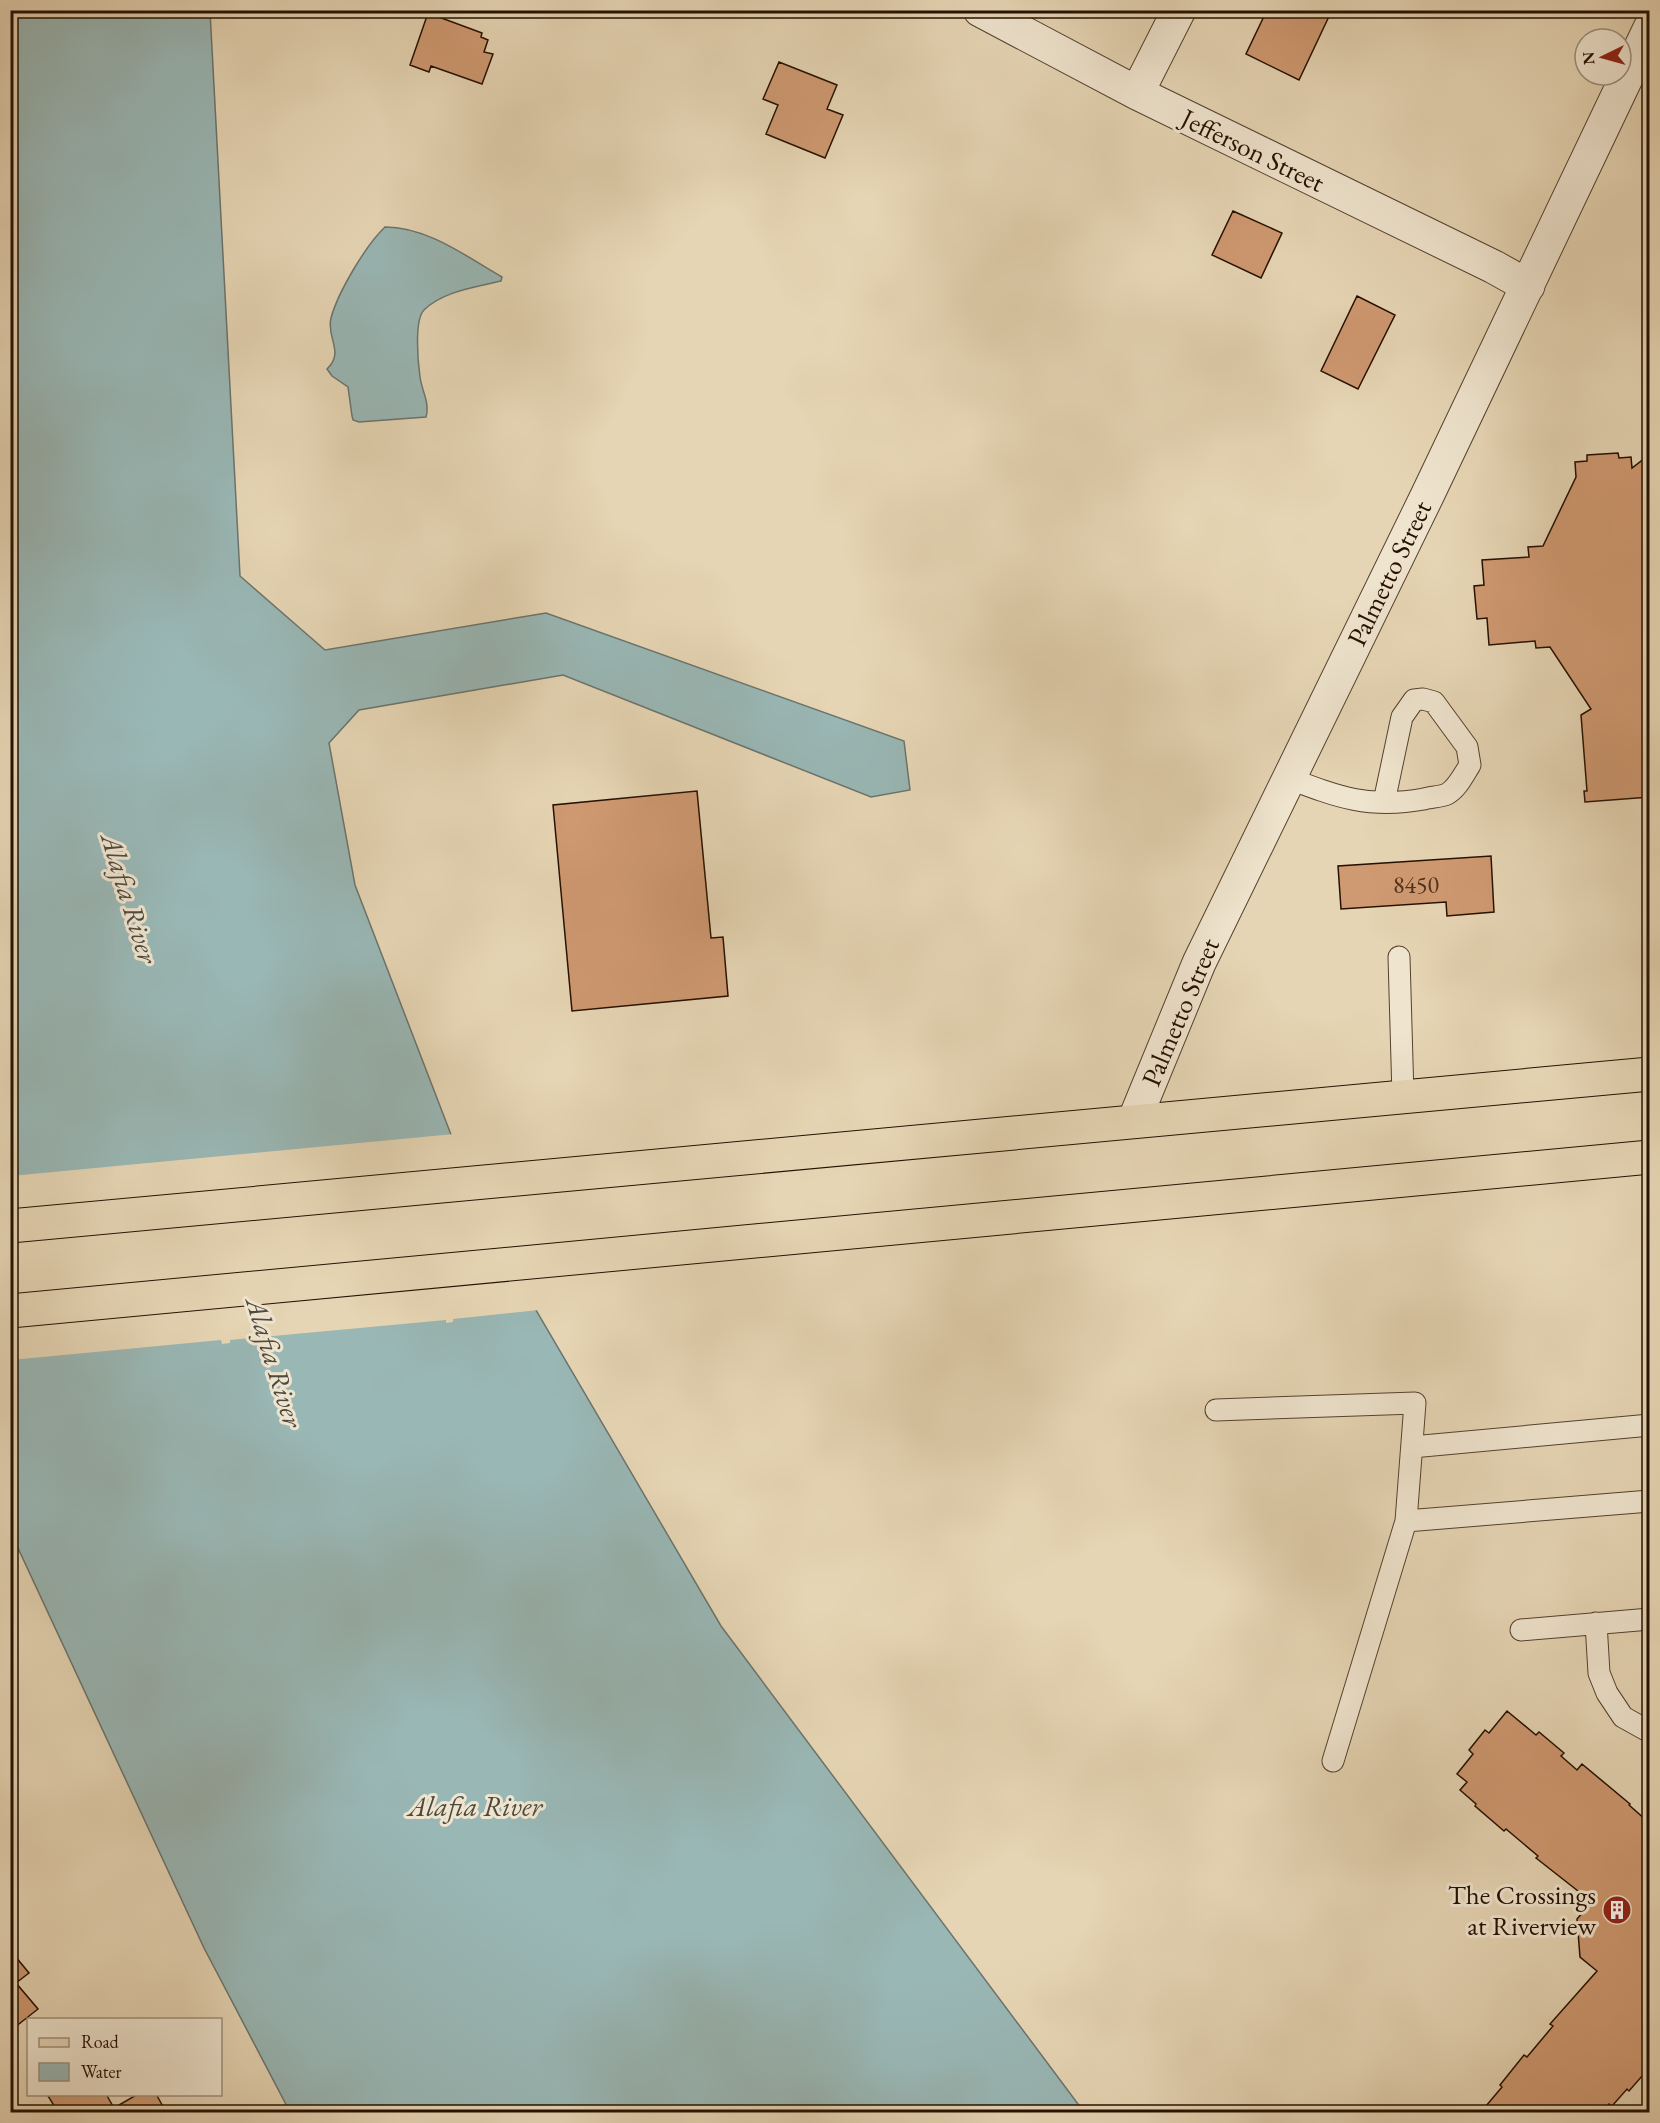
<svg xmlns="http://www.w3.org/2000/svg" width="1660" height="2123" font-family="'EB Garamond',serif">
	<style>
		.water { fill: #99b7b5; stroke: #6b746d; stroke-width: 1.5 }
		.pier { fill: #e6d5b4 }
		.building { fill: #cf9971; stroke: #251001; stroke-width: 1.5 }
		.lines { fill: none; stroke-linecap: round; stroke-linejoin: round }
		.lane-casing { stroke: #55412e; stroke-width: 23 }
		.street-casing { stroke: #55412e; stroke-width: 35 }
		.primary-casing { stroke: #251001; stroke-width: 35 }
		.lane { stroke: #efe4ce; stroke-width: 21 }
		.street { stroke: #efe4ce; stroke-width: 33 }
		.primary { stroke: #e6d5b4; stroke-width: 33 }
		.labels { text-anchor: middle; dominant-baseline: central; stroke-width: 6; stroke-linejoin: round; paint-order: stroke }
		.number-label { font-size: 24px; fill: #50321d }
		.street-label { font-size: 27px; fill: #251001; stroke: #efe4ce }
		.poi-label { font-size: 27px; fill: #251001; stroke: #efe4ce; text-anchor: end }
		.water-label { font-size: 28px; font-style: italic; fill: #4e4a40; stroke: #efe4ce }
	</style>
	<rect width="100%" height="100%" fill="#e6d5b4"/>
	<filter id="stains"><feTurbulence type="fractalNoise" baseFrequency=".00333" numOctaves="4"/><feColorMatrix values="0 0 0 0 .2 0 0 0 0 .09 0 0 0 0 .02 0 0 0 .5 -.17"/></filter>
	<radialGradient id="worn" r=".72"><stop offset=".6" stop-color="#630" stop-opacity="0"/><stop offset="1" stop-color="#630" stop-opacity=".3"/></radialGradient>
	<path class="water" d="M10,11H210L240,576L325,650L546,613L904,741L910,790L871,797L563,675L359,710L329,743L355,885L485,1223L721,1626L1084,2112H290L204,1948L11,1533Z
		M385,227C428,227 467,257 502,277L501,281C477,287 443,291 424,310C414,320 418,363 420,377C422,392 430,402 426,417L359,422L353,420L352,416L348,387L332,376L327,369C345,352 326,338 331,318C338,292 366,245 385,227Z"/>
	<path class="pier" d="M454,1134L487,1222L539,1310L453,1319V1322L446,1323V1320L230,1340V1343L222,1344L221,1340L11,1360V1176Z"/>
	<path class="building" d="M1267,10H1332L1299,80L1246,54Z
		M428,13L482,33L481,37L488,40L484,52L493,54L482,84L431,66L429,72L410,65Z
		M779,62L837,85L827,109L843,115L825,158L766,134L778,105L763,99Z
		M1233,211L1282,233L1261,278L1212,255Z
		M1357,296L1395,315L1358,389L1321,371Z
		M1618,453L1619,458L1631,457L1632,468L1645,458L1650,462V797L1585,802L1584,791H1587L1581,715L1591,709L1550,647L1536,648L1535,641L1489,645L1487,618L1477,619L1474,586L1484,585L1482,560L1529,557L1528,547L1543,546L1576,477L1575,462L1587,461V455Z
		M697,791L711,938L723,937L728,996L572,1011L553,805Z
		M1491,856L1494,912L1447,916L1446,902L1341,909L1338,866Z
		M1507,1711L1536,1735L1539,1732L1564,1753L1561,1756L1577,1770L1582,1764L1630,1804L1629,1805L1647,1821L1645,1824L1650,1828V2067L1629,2091L1627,2089L1612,2106L1609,2104L1602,2112H1493L1486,2106L1502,2087L1500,2085L1524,2055L1527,2057L1553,2026L1550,2024L1597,1971L1580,1957L1577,1919L1592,1902L1536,1858L1538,1856L1506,1829L1504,1831L1475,1806L1476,1804L1460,1790L1467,1782L1457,1774L1473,1754L1469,1750L1485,1730L1489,1733Z
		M10,1950L29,1973L16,1983L38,2009L10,2031Z
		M51,2094H106L114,2108L138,2094H156L166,2112H58L48,2096Z"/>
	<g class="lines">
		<g class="lane-casing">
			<path id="lane" d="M1288,778C1338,797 1369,809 1424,799C1430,797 1441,797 1447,794C1457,789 1464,774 1470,765L1467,747L1434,702L1423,699L1414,700L1402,717L1384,802
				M1399,957L1403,1096
				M1216,1410L1415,1403L1406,1521
				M1412,1447L1650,1425
				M1596,1623L1599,1673L1607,1693L1623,1717L1650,1732
				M1521,1630L1650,1619
				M1333,1761L1406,1521L1650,1501"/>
		</g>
		<g class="street-casing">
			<path id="street" d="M980,10L1137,93L1494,267L1528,286
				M1137,93L1179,10
				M1134,1121L1199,963L1427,496L1650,28"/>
		</g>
		<g class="primary-casing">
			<path id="primary" d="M10,1226L1650,1074
				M10,1311L1650,1157"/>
		</g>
		<use href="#lane" class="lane"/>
		<use href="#street" class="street"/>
		<use href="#primary" class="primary"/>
	</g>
	<defs>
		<g id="building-disc" transform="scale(1.5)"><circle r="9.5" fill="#8f2418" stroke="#efe4ce"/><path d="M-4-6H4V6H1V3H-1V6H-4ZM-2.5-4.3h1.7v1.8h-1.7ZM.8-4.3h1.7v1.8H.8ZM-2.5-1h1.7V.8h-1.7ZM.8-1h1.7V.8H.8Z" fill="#fff"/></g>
	</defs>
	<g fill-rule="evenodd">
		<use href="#building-disc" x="1617" y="1910"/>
	</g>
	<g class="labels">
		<g class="number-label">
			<text x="1416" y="884">8450</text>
		</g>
		<g class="street-label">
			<text transform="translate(1253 150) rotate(26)">Jefferson Street</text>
			<text transform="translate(1389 573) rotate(-64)">Palmetto Street</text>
			<text transform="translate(1180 1012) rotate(-67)">Palmetto Street</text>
		</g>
		<g class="poi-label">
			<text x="1596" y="1894">The Crossings<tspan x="1596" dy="31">at Riverview</tspan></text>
		</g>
		<g class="water-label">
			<text transform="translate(130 898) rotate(73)">Alafia River</text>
			<text transform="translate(275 1362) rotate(73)">Alafia River</text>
			<text x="475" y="1806">Alafia River</text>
		</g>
	</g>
	<rect width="1660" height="2123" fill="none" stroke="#e6d5b4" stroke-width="36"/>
	<rect x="12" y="12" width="1636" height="2099" fill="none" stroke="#251001" stroke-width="3"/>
	<rect x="18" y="18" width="1624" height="2087" fill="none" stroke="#251001" stroke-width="1.5"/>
	<rect x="27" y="2018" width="195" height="78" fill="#efe4ce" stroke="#9e8f7c" stroke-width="1.5"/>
	<rect x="39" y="2038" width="30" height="9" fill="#e6d5b4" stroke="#9e8f7c" stroke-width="1.5"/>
	<text x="81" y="2048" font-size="18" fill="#251001">Road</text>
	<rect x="39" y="2063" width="30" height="18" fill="#99b7b5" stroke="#9e8f7c" stroke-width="1.5"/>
	<text x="81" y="2078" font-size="18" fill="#251001">Water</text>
	<g transform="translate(1603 57) rotate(265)"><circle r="28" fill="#efe4ce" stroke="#9e8f7c" stroke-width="1.5"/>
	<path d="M0-4.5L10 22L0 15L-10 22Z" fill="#8f2418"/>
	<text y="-9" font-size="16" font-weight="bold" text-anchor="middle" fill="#251001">N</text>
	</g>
	<rect width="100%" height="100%" filter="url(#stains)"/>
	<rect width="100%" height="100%" fill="url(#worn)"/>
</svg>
